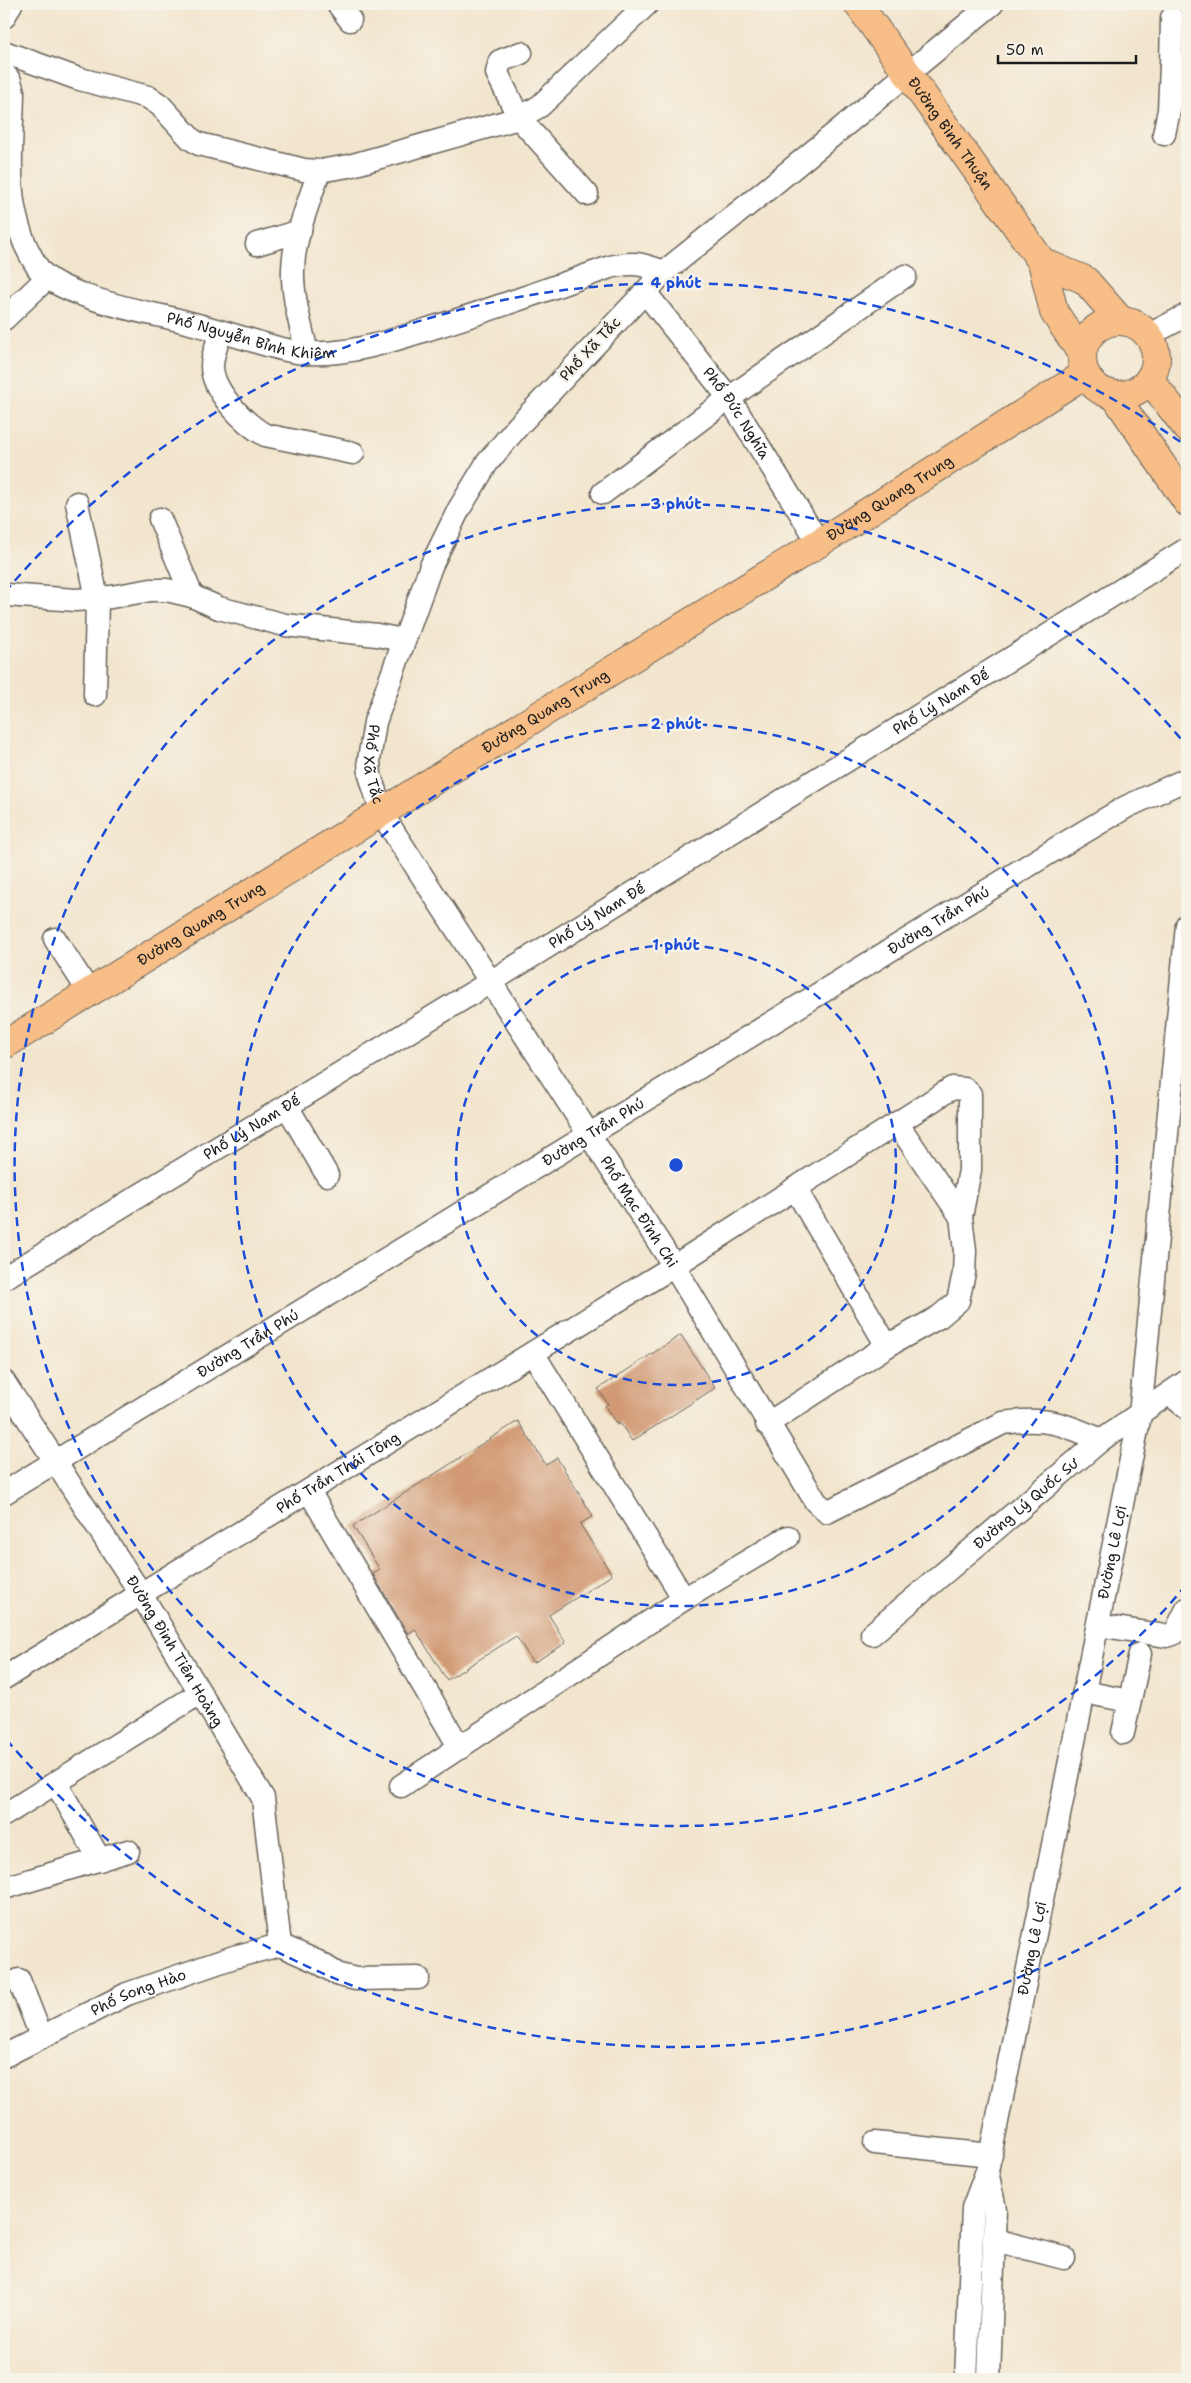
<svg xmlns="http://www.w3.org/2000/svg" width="1191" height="2383" font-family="'Shantell Sans',sans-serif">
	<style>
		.building { fill: #d19a74 }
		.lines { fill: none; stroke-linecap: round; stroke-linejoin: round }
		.minor-casing { stroke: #67625a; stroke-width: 25 }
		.major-casing { stroke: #67625a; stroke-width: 30 }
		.highway-casing { stroke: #67625a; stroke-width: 30 }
		.minor { stroke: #fff; stroke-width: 22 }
		.major { stroke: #f7be87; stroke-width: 28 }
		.highway { stroke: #f7be87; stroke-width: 28 }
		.ring { fill: none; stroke: #1d4ed8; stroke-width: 2.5; stroke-dasharray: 9 6 }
		.labels { text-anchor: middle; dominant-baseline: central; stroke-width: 5; stroke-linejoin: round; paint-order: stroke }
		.street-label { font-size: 15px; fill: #1c1c1c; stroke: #f7f3e8 }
		.centre { fill: #1d4ed8; stroke: #f7f3e8; stroke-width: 2.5 }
		.ring-label { font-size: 15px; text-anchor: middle; font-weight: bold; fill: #1d4ed8; stroke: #f7f3e8; stroke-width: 5; stroke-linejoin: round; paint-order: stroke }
	</style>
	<rect width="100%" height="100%" fill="#f7f3e8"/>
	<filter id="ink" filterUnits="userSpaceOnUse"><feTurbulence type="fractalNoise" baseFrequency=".02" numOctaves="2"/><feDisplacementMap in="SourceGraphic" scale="10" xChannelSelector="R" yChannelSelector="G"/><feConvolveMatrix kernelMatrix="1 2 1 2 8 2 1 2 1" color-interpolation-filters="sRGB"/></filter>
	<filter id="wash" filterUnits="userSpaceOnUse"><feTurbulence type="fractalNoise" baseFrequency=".0096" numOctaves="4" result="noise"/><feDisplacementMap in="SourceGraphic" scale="20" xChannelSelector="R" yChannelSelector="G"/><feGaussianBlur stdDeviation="1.12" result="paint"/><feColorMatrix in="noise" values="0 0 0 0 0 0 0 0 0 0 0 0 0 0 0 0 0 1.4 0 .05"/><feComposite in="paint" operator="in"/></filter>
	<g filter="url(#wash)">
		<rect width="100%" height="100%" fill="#f2e5cd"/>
		<g id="blocks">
			<path class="building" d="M681,1335L715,1388L632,1441L620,1423L617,1425L605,1406L608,1404L598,1389Z
				M518,1421L546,1465L557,1458L593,1516L580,1524L612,1575L549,1615L566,1643L533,1663L516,1636L447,1680L415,1629L408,1634L373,1574L380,1570L353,1526Z"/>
		</g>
	</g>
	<g filter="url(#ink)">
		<use href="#blocks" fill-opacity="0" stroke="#67625a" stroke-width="1"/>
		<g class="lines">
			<g class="minor-casing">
				<g id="minor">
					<path d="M338,4L350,20"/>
					<path id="s1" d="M992,4L770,187L664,272L518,426L487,463L459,509L431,566L375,722L369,760L370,775L382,814L674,1266L816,1502L827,1512L1003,1423C1046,1417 1062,1423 1101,1440"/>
					<path d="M4,17L11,4"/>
					<path d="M4,52L76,78L148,97L160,105L191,139L199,144L304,170L319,171L349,166L519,118L540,106L647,4"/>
					<path d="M521,53L500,61L497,73L519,118L587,194"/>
					<path d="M1171,66L1172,18"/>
					<path id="s2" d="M4,73L10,81L13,92C12,156 1,212 38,268C54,292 128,309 157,315C185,321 213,329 240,337C262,343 282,351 305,353C349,356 394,340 435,327C494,309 552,288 610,267C633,261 642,264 664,272"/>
					<path d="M1164,134L1169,110L1171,66H1187"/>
					<path d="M257,244L300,231"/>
					<path id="s3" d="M645,292L729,398L819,543"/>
					<path d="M4,319L47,278"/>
					<path d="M221,332C218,343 212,354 212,366C212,391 244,423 265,435L353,453"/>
					<path d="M1149,335L1187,315"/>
					<path d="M307,353C301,326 292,297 293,269C294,236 309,203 319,171"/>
					<path d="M603,493L729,398L905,276"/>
					<path d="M77,503L97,598L95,695"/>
					<path d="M160,519L192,596"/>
					<path d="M6,595L76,600L111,597L151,590H167L192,596L219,608L285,625L377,635L403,640"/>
					<path d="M55,939L89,992"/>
					<path d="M287,1106L327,1175"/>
					<path d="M897,1123L961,1217"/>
					<path d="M795,1188L887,1346"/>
					<path id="s4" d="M4,1278L492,981L1187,549"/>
					<path d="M533,1353L684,1599"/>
					<path id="s5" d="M4,1382L141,1594L263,1798L280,1945"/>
					<path d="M1170,1394L1187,1408"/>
					<path d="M309,1491L460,1748"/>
					<path id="s6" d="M4,1493L1057,848L1126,807L1187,779"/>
					<path d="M1098,1625L1166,1636L1175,1633L1187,1609"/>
					<path id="s7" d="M872,1634L1101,1440L1187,1381"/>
					<path id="s8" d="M4,1678L674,1266L952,1088L965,1089L970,1094V1170L961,1217L965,1251L964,1273L958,1301L939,1317L887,1346L767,1424"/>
					<path d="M1084,1692L1129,1701"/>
					<path d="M1123,1733L1140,1654"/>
					<path d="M56,1783L100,1860"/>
					<path d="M401,1786L684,1599L788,1537"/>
					<path d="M4,1815L200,1693"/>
					<path d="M4,1888L128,1851"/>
					<path d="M280,1945L318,1962L339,1975L356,1979L418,1978"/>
					<path d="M19,1980L41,2036"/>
					<path id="s9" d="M4,2056L127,1994L234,1957L280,1945"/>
					<path d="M875,2143L991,2155"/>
					<path d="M987,2171L995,2209L989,2379"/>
					<path d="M995,2240L1064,2258"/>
					<path id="s10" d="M966,2379L973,2208L987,2171L1140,1415L1187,925"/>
				</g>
			</g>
			<g class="major-casing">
				<g id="major">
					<path id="s11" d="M4,1045L819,543L1085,374"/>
				</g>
			</g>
			<g class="highway-casing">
				<g id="highway">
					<path id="s12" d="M858,4L1042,262L1054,312L1082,354"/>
					<path d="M1042,262L1085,280L1121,321"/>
					<circle cx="1119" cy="358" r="37"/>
					<path d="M1150,380L1187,428"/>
					<path d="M1115,396L1187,502"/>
				</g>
			</g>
			<use href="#minor" class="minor"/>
			<use href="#major" class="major"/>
			<use href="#highway" class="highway"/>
		</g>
	</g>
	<g class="ring">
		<circle cx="676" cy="1165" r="220"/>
		<circle cx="676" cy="1165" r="441"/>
		<path d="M1186 1585A661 661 0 1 1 1186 745"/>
		<path d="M1182 1887A882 882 0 0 1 5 1738M5 592A882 882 0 0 1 1182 443"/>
	</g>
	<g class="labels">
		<g class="street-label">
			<text stroke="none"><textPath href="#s12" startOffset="159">Đường Bình Thuận</textPath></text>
			<text stroke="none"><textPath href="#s2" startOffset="429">Phố Nguyễn Bỉnh Khiêm</textPath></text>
			<text transform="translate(590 349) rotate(-47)">Phố Xã Tắc</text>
			<text stroke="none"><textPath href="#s3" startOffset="152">Phố Đức Nghĩa</textPath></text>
			<text stroke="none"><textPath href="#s11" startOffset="1041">Đường Quang Trung</textPath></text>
			<text stroke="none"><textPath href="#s4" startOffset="1100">Phố Lý Nam Đế</textPath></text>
			<text stroke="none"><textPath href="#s11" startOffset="636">Đường Quang Trung</textPath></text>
			<text stroke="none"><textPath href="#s1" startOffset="1010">Phố Xã Tắc</textPath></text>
			<text stroke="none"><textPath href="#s4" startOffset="695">Phố Lý Nam Đế</textPath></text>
			<text stroke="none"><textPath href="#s6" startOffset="1096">Đường Trần Phú</textPath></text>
			<text stroke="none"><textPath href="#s11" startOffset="231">Đường Quang Trung</textPath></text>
			<text stroke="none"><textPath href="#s4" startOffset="290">Phố Lý Nam Đế</textPath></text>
			<text stroke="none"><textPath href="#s6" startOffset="691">Đường Trần Phú</textPath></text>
			<text stroke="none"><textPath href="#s1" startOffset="1535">Phố Mạc Đĩnh Chi</textPath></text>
			<text stroke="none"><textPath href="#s6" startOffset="286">Đường Trần Phú</textPath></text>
			<text stroke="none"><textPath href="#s8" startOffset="392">Phố Trần Thái Tông</textPath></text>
			<text stroke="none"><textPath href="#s7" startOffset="202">Đường Lý Quốc Sư</textPath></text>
			<text stroke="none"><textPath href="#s10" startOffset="842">Đường Lê Lợi</textPath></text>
			<text stroke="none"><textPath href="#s5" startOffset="319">Đường Đinh Tiên Hoàng</textPath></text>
			<text stroke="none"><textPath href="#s10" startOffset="438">Đường Lê Lợi</textPath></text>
			<text stroke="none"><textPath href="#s9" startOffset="149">Phố Song Hào</textPath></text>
		</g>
	</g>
	<circle cx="676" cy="1165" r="8" class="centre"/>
	<g class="ring-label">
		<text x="676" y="288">4 phút</text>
		<text x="676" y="509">3 phút</text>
		<text x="676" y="729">2 phút</text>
		<text x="676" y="950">1 phút</text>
	</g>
	<rect width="1191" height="2383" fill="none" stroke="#f7f3e8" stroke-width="20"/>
	<path d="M998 55v8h138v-8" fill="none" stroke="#1c1c1c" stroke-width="2.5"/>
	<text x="1006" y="55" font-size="15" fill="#1c1c1c" stroke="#f7f3e8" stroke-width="4" paint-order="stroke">50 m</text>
</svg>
